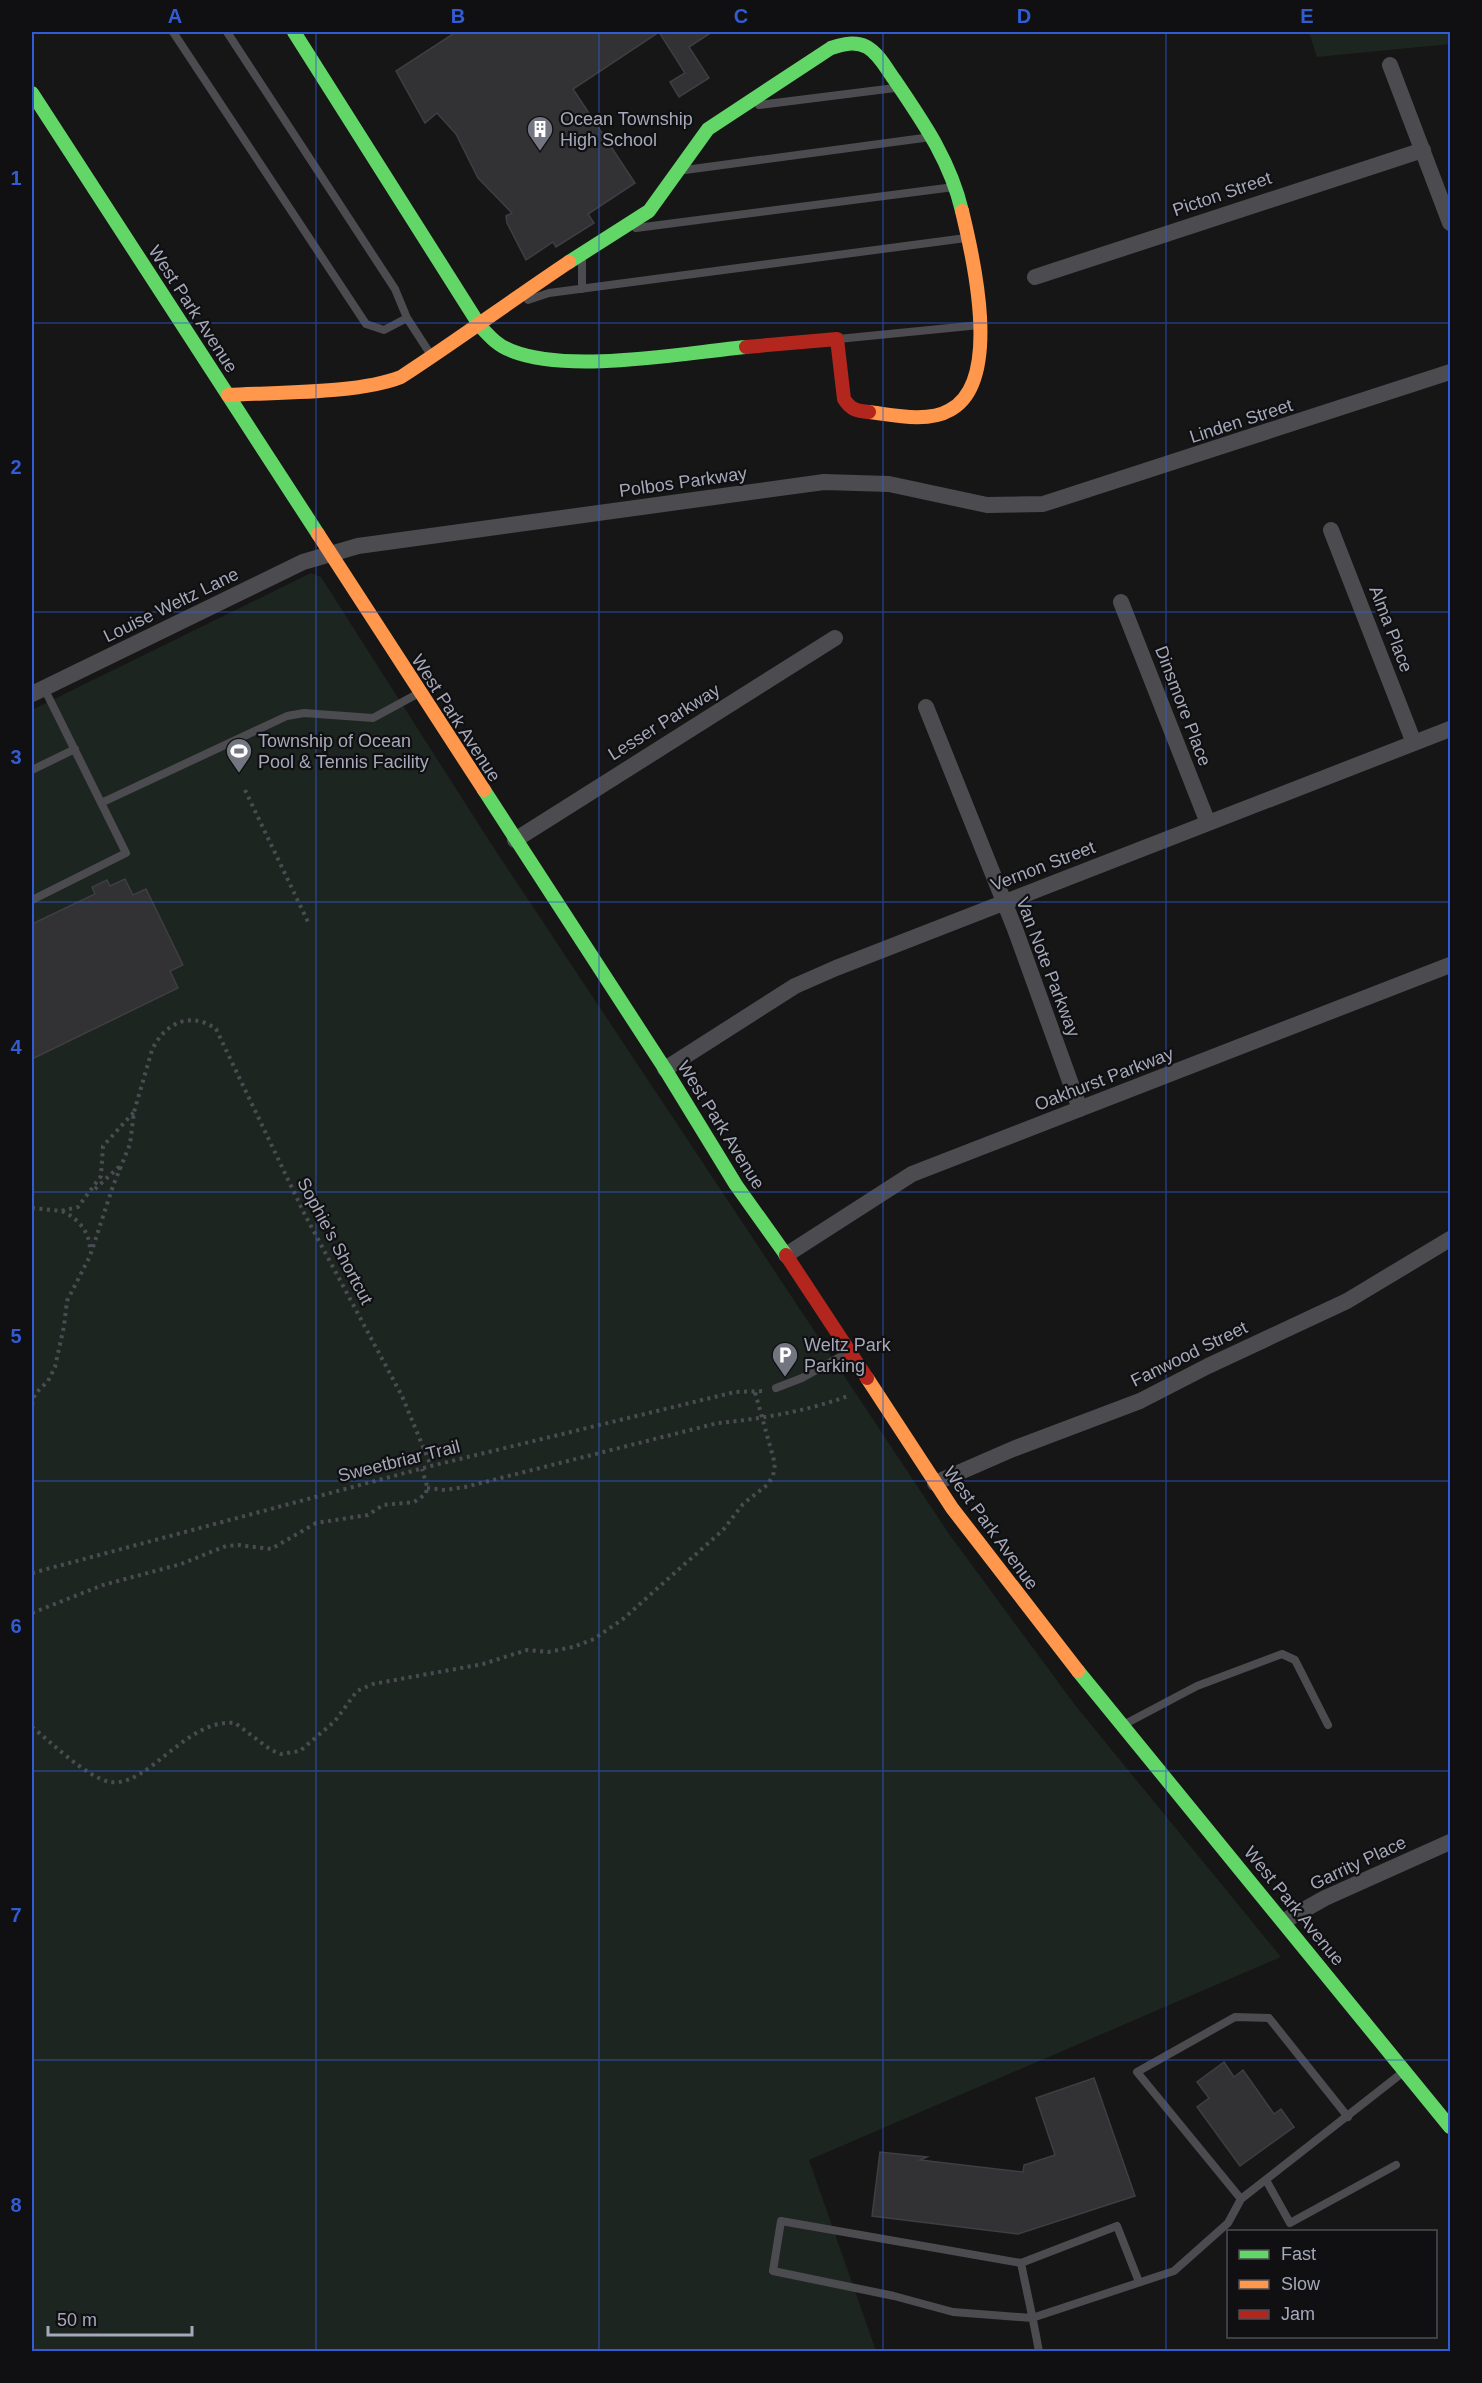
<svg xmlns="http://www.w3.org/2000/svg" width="1482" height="2383" font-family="Helvetica,sans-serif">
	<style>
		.green { fill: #1d2520 }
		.building { fill: #323234; stroke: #3e3e43; stroke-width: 1.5 }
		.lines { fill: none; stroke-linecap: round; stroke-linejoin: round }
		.path { stroke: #4b4c52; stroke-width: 4; stroke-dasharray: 3 4.5; stroke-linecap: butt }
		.lane { stroke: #4b4b50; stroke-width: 8 }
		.street { stroke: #4b4b50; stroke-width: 16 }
		.fast { stroke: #63d668; stroke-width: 14 }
		.slow { stroke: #ff974d; stroke-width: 14 }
		.jam { stroke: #b3261e; stroke-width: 14 }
		.grid { fill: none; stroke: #315cd3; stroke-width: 1.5; stroke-opacity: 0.55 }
		.labels { text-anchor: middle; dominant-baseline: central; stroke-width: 4.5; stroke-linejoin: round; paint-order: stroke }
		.poi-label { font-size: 18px; fill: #a5a8b9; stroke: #101012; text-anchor: start }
		.street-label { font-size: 18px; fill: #a5a8b9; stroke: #101012 }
		.neatline { fill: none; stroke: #315cd3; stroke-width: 2 }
		.grid-label { font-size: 20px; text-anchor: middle; font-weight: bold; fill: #315cd3 }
	</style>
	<rect width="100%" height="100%" fill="#161616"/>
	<path class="green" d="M1309,32H1450V44L1317,57Z
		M311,573L321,577L488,839L949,1534L1075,1705L1281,1957L809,2160L876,2351L32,2352V710Z"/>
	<path class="building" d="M456,32H712L689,47L709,78L679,97L670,82L685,73L659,32L573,89L635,183L588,214L594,223L556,247L553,242L526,260L507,223L506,216L512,213L478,178L456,134L437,113L425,123L396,71Z
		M125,879L133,895L146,889L183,965L170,971L178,988L32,1059V924L95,894L92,887L107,880L110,886Z
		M1224,2062L1234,2077L1243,2070L1274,2114L1281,2109L1294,2127L1240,2166L1197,2107L1209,2098L1197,2082Z
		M1094,2078L1135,2196L1018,2234L872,2216L880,2152L927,2157L920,2160L1023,2172L1024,2165L1055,2155L1036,2098Z"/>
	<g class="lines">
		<path class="path" d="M245,790L309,924
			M95,1189L120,1166
			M32,1208L61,1211L78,1207L101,1176L103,1146L134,1112
			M62,1211C79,1219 90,1232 90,1251
			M32,1405L35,1394L48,1381L55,1367L64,1326L67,1301L90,1256L113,1186L130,1144L134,1112L152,1050C164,1024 190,1010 216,1029L304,1213L402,1396L431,1466
			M427,1488L445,1490L465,1487L718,1423C761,1419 807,1411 848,1396
			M32,1573L431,1466L735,1392L764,1391
			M32,1613L103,1585L181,1564L226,1546L238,1545L271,1549L316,1523L368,1515L383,1505L414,1502L426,1494L427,1486L422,1469
			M32,1727C51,1742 86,1777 110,1782C148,1788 186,1718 235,1723L271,1750L281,1754L300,1751L335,1721L357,1691L373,1684L483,1664L527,1650L548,1652L573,1647L594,1639L623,1619L723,1530L743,1504L767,1485L773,1476L775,1464L755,1392"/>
		<path class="lane" d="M173,32L366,324L384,330L407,318
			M227,32L395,289L407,318L431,355
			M759,105L895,88
			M685,170L931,137
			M636,228L954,187
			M582,260V289
			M528,300L549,293L966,238
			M838,339L980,325
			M32,770L75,749
			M101,803L287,716L304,713L373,718L419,693
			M32,900L126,853L44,688
			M776,1388L802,1378L847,1353
			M1125,1724L1197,1686L1282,1654L1295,1660L1328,1725
			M1348,2117L1269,2018L1235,2017L1137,2072L1241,2199L1402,2073
			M1266,2180L1290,2223L1396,2165
			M1021,2263L1117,2226L1139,2282
			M1039,2352C1034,2322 1027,2293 1021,2263L781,2221L773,2271L894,2296L953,2312L1032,2318L1174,2271L1228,2223L1241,2199"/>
		<path class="street" d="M1390,65L1450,223
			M1035,277L1423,150
			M1331,530L1414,743
			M1121,602L1208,823
			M32,694L303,562L358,546L824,482L889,484L987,505L1043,504L1450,372
			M926,707L1015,929L1080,1109
			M515,840L835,638
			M665,1069L795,986L836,968L1450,729
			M786,1255L912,1174L1450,965
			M935,1483L1013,1449L1140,1401L1208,1366L1347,1301L1450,1239
			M1284,1921L1325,1898L1450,1842"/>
		<path class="fast" d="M294,32L480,326C490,337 498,346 512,351C570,374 682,353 746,347
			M32,93L318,534
			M569,262L649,211L708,129L831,48C843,44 855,41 867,47C879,54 886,68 894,79C923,122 950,160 962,211
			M484,790L665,1069L736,1185L786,1255
			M1078,1671L1450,2127"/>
		<path class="slow" d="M228,395C276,392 358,394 401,377C458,340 512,300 569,262
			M869,412C893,415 928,423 950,410C1003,382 973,256 962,211
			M318,534L484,790
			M867,1378L952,1508L1078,1671"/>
		<path class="jam" d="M746,347L837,339L844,399C851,410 857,411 869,412
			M786,1255L867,1378"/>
	</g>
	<path class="grid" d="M316,32V2352M599,32V2352M883,32V2352M1166,32V2352M32,323H1450M32,612H1450M32,902H1450M32,1192H1450M32,1481H1450M32,1771H1450M32,2060H1450"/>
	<defs>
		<g id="building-pin" transform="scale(1.35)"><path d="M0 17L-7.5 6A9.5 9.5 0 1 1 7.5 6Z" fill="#737580" stroke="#101012"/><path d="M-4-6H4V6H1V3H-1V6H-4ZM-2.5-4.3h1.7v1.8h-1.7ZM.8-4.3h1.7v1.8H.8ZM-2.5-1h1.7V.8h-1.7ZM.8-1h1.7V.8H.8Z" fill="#fff"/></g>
		<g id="stadium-pin" transform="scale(1.35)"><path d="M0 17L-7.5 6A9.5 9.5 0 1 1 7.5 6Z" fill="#737580" stroke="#101012"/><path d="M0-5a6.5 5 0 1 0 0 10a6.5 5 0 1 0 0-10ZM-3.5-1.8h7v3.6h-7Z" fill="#fff"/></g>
		<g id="parking-pin" transform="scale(1.35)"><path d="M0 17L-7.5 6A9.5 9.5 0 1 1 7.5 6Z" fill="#737580" stroke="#101012"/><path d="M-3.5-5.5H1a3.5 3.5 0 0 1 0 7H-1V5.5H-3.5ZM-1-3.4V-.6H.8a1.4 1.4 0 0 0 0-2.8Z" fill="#fff"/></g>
	</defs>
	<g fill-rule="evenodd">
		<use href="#building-pin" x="540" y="129"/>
		<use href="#stadium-pin" x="239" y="751"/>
		<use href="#parking-pin" x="785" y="1355"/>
	</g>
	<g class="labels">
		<g class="poi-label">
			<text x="560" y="119">Ocean Township<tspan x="560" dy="21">High School</tspan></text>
			<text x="258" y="741">Township of Ocean<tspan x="258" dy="21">Pool &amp; Tennis Facility</tspan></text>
			<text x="804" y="1345">Weltz Park<tspan x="804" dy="21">Parking</tspan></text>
		</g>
		<g class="street-label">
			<text transform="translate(1222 194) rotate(-19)">Picton Street</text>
			<text transform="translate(193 309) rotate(57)">West Park Avenue</text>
			<text transform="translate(1241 421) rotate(-18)">Linden Street</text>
			<text transform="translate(683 482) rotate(-8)">Polbos Parkway</text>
			<text transform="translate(171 605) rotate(-26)">Louise Weltz Lane</text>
			<text transform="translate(1391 629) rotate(69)">Alma Place</text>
			<text transform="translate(1183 706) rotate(69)">Dinsmore Place</text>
			<text transform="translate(456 718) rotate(57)">West Park Avenue</text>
			<text transform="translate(664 722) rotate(-32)">Lesser Parkway</text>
			<text transform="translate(1043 866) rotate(-21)">Vernon Street</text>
			<text transform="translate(1048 967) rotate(69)">Van Note Parkway</text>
			<text transform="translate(1104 1079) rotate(-21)">Oakhurst Parkway</text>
			<text transform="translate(721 1125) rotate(58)">West Park Avenue</text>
			<text transform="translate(335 1241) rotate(62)">Sophie's Shortcut</text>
			<text transform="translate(1189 1354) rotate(-26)">Fanwood Street</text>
			<text transform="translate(399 1461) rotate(-14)">Sweetbriar Trail</text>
			<text transform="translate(991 1528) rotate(54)">West Park Avenue</text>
			<text transform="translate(1358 1863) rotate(-25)">Garrity Place</text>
			<text transform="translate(1294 1906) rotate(51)">West Park Avenue</text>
		</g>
	</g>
	<rect width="1482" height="2383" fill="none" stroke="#101012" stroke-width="66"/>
	<rect x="1227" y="2230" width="210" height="108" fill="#101012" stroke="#4c4d55" stroke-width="1.5"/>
	<rect x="1239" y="2250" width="30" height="9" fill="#63d668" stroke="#4c4d55" stroke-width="1.5"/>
	<text x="1281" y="2260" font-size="18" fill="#a5a8b9">Fast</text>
	<rect x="1239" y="2280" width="30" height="9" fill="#ff974d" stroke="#4c4d55" stroke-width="1.5"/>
	<text x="1281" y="2290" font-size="18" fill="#a5a8b9">Slow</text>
	<rect x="1239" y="2310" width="30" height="9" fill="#b3261e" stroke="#4c4d55" stroke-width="1.5"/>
	<text x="1281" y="2320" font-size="18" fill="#a5a8b9">Jam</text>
	<path d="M48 2326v9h144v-9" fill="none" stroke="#a5a8b9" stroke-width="3"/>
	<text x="57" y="2326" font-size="18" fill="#a5a8b9" stroke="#101012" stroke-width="4.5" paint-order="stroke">50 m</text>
	<rect x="33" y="33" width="1416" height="2317" class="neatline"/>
	<g class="grid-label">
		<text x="175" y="23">A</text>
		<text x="458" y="23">B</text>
		<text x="741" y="23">C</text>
		<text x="1024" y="23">D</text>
		<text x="1307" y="23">E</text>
		<text x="16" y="185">1</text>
		<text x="16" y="474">2</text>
		<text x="16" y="764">3</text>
		<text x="16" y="1054">4</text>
		<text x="16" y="1343">5</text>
		<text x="16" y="1633">6</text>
		<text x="16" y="1922">7</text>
		<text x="16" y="2212">8</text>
	</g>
</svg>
